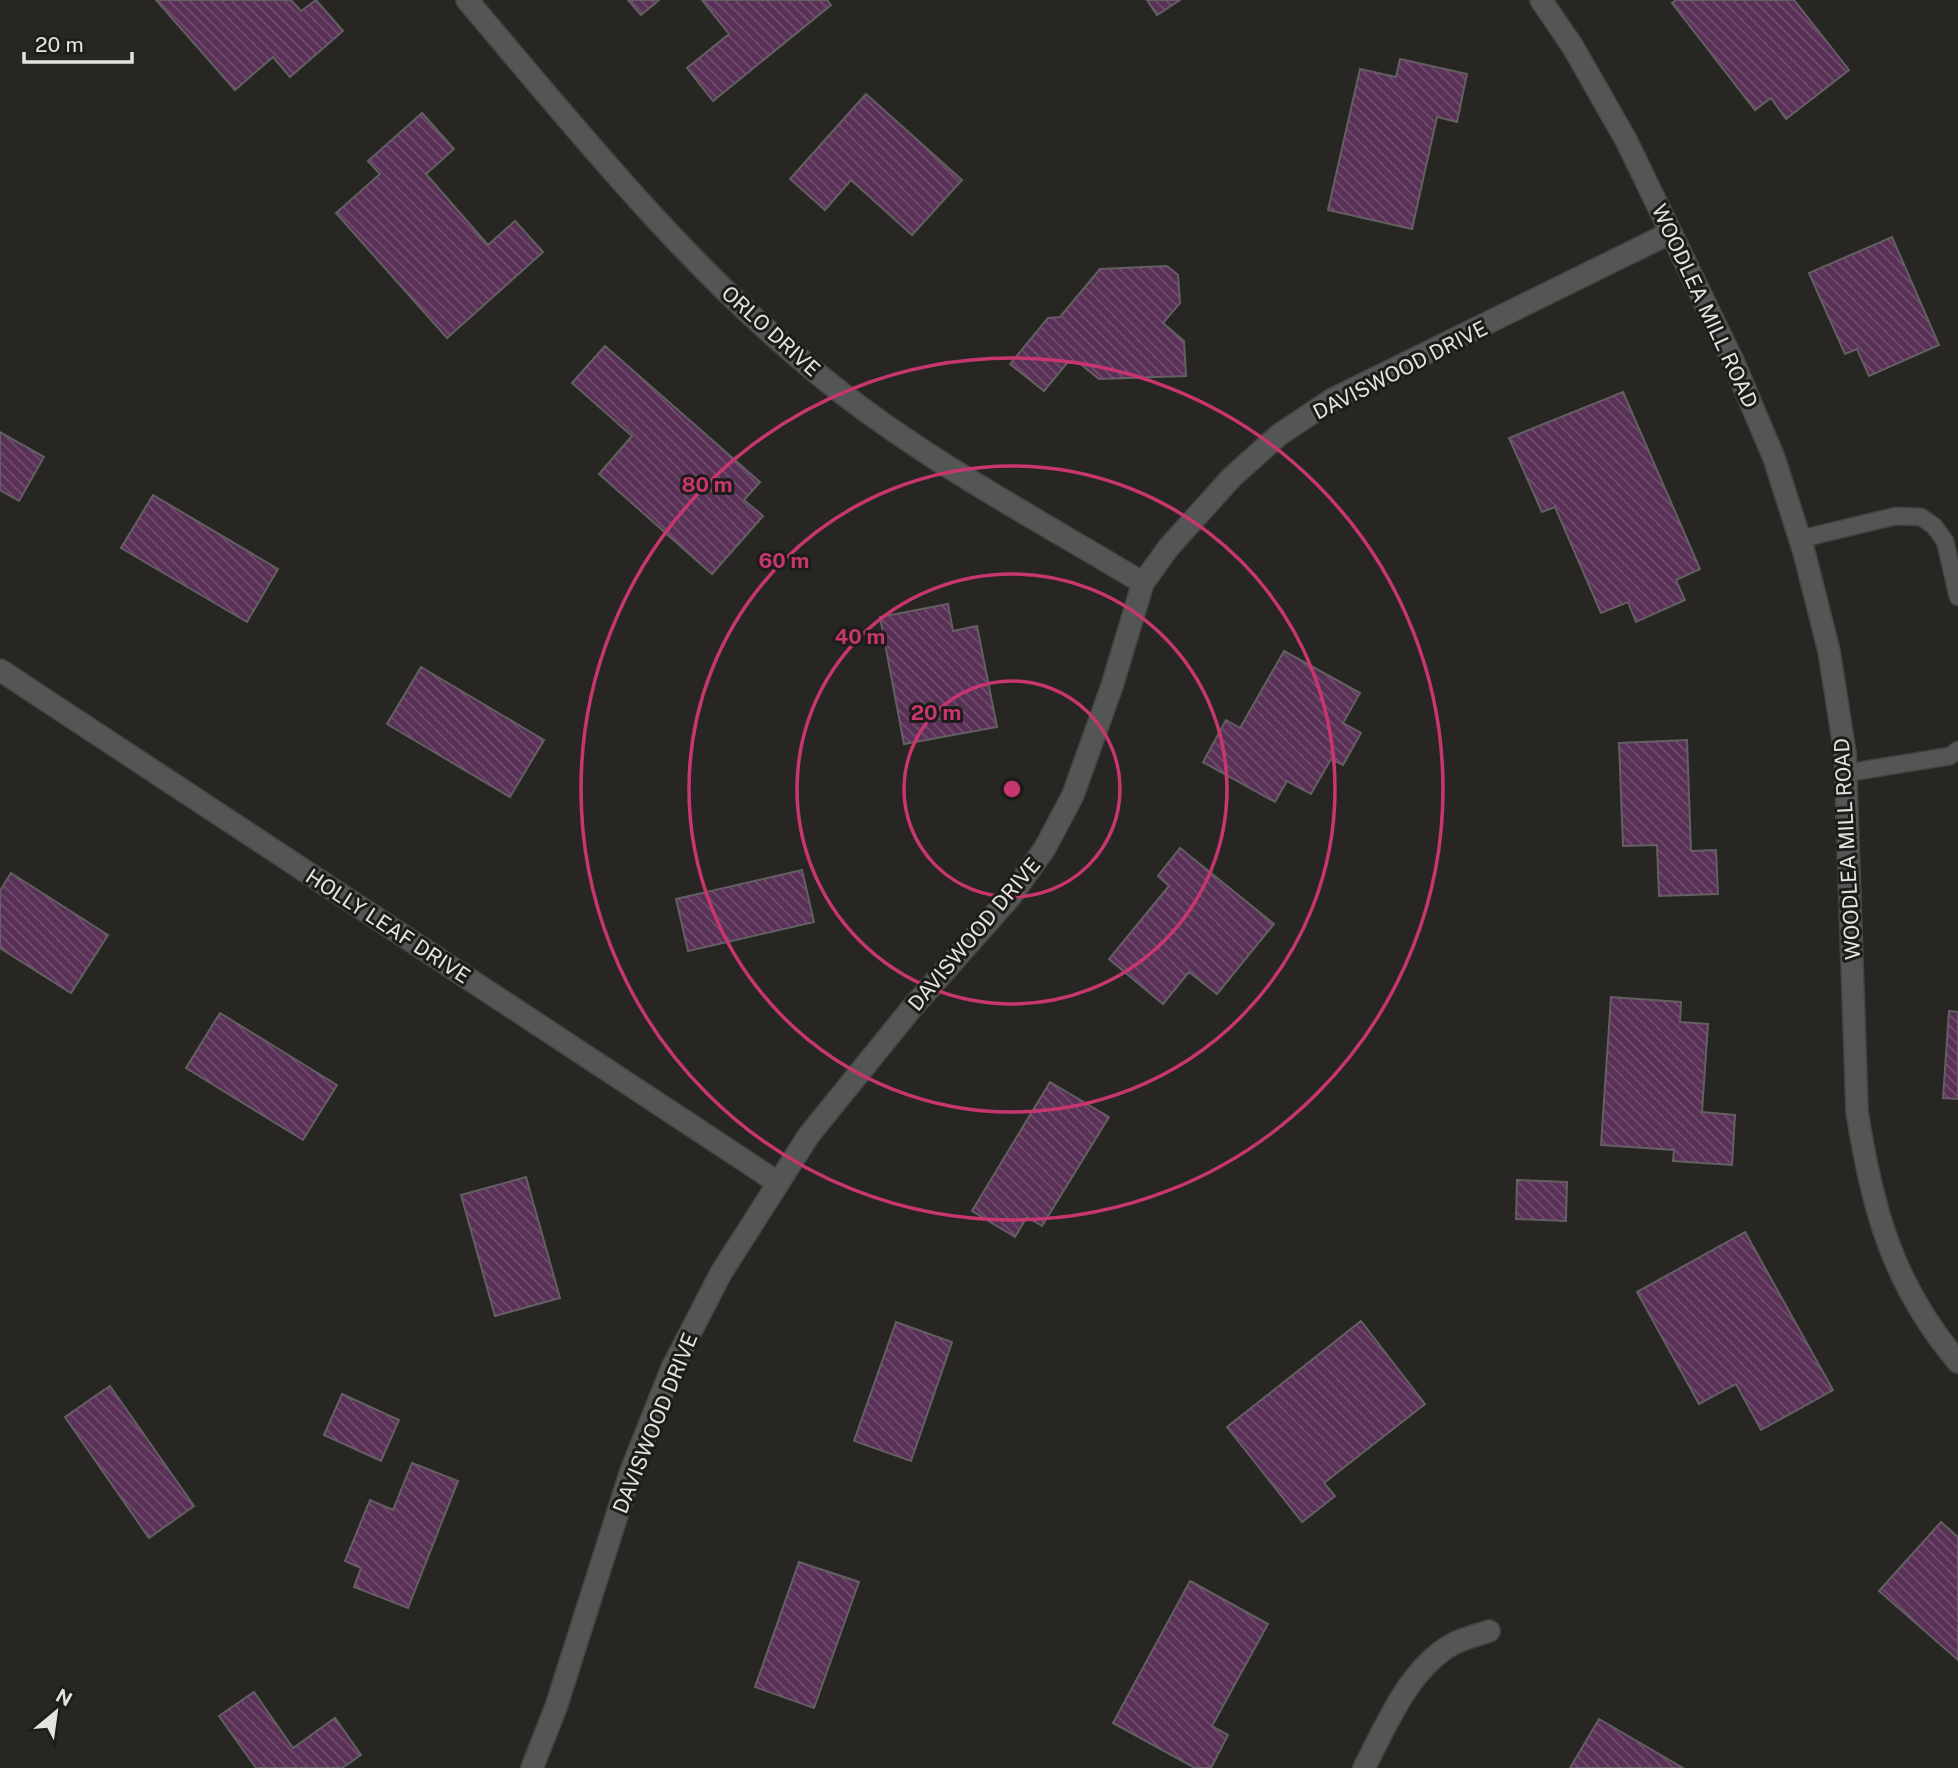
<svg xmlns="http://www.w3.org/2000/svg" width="1958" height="1768" font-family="'Public Sans',sans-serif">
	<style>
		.building { fill: url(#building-back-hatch); stroke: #635f63; stroke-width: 2 }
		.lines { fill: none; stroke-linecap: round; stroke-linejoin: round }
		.lane-casing { stroke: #464441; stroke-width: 19 }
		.street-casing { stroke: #464441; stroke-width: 24 }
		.lane { stroke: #535655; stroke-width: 16 }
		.street { stroke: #535655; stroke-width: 21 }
		.ring { fill: none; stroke: #c7366f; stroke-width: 3.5 }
		.labels { text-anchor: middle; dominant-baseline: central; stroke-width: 6; stroke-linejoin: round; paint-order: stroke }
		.street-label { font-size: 21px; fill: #e5e3e1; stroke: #1e1c19 }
		.centre { fill: #c7366f; stroke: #1e1c19; stroke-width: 3.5 }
		.ring-label { font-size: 21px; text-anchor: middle; font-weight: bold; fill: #c7366f; stroke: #1e1c19; stroke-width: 6; stroke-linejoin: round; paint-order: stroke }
	</style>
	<defs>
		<pattern id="building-back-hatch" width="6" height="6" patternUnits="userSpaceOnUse" patternTransform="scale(1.75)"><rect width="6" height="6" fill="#593056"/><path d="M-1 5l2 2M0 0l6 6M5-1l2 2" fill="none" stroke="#714e6e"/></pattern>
	</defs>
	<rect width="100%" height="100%" fill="#282622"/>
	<path class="building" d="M156,0H291L301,11L316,0L343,31L290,77L273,57L235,90Z
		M628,0H659L641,15Z
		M702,0H827L831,5L713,101L687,68L729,34Z
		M1147,0H1180L1157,15Z
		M1676,0H1794L1849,70L1786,119L1771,98L1755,110L1672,3Z
		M1400,59L1467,74L1457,122L1437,117L1412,229L1328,210L1360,69L1396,77Z
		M866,94L962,180L912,235L851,180L825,210L790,179Z
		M422,113L454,149L426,174L488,245L515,221L543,252L447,338L336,213L380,174L368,161Z
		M1892,237L1939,345L1869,376L1857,349L1845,354L1809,273Z
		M1167,266L1178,275L1180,303L1163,323L1184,341L1186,376L1099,379L1078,362L1067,363L1044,391L1010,364L1048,318L1060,317L1100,269Z
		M605,346L760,482L744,500L763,516L712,574L599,474L632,436L572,383Z
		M1623,392L1700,569L1676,580L1685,600L1636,622L1628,602L1601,613L1555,507L1542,512L1509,438Z
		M0,432L44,457L19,501L0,490Z
		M153,495L278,569L247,622L121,548Z
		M948,604L953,631L977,626L997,727L904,744L880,617Z
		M1284,651L1360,693L1343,723L1361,733L1343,765L1331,759L1311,794L1287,781L1275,802L1203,762L1226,720L1240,728Z
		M421,667L544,740L510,797L387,724Z
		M1687,740L1691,851L1716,850L1718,894L1659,896L1657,845L1623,846L1619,743Z
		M1180,848L1274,924L1217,994L1189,972L1163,1004L1109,959L1169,886L1158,876Z
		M802,870L814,922L688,951L676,899Z
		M11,873L108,935L71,993L0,948V891Z
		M1611,997L1681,1002L1680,1022L1708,1024L1702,1112L1735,1115L1732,1165L1673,1161L1674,1150L1601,1145Z
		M1949,1011L1958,1012V1099L1943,1098Z
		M220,1013L337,1085L303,1140L186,1068Z
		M1050,1082L1109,1117L1042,1226L1027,1217L1015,1237L972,1211Z
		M526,1177L560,1298L495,1316L461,1195Z
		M1517,1180L1567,1182L1566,1221L1516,1219Z
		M1745,1232L1833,1390L1761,1430L1736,1384L1699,1404L1637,1292Z
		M1361,1321L1425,1404L1324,1483L1335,1496L1302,1522L1227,1427Z
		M896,1322L952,1342L911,1461L854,1441Z
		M110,1386L194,1506L149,1538L65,1417Z
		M342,1394L399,1420L381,1461L324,1435Z
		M412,1463L458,1481L408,1608L354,1587L361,1568L345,1561L370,1500L393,1510Z
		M1941,1522L1958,1537V1660L1879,1591Z
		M799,1562L859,1582L814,1708L755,1687Z
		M1190,1581L1268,1624L1212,1726L1228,1735L1211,1768H1195L1113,1723Z
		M254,1692L293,1748L335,1718L361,1755L342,1768H256L219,1716Z
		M1599,1719L1683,1768H1570Z"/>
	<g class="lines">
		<g class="lane-casing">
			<path id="lane" d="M1800,539L1896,516L1921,517L1934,526L1945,541L1958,597
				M1846,773L1950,756L1958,750"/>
		</g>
		<g class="street-casing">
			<path id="street" d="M467,0C578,131 685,265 818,374C917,456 1034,517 1143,583
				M1541,0L1573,47L1626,140L1733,361L1774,458L1804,552L1829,651L1845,753L1857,1111C1872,1209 1893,1285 1958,1362
				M0,670L777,1182
				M532,1768L556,1707L631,1471L672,1368L721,1273L809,1135L911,1009L1011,896L1045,848L1073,795L1112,686L1143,583L1169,547L1232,477L1279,435L1333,399L1670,233
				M1364,1768C1386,1726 1409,1668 1453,1644C1464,1638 1478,1635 1489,1631"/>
		</g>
		<use href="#lane" class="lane"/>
		<use href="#street" class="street"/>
	</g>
	<g class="ring">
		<circle cx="1012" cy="789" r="108"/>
		<circle cx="1012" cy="789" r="215"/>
		<circle cx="1012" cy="789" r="323"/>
		<circle cx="1012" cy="789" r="431"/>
	</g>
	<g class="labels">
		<g class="street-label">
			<text transform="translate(1705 306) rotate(65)">WOODLEA MILL ROAD</text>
			<text transform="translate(771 331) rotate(42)">ORLO DRIVE</text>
			<text transform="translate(1400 370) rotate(-27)">DAVISWOOD DRIVE</text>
			<text transform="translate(1847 849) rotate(-93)">WOODLEA MILL ROAD</text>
			<text transform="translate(388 926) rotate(33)">HOLLY LEAF DRIVE</text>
			<text transform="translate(974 934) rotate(-50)">DAVISWOOD DRIVE</text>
			<text transform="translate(655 1423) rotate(-68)">DAVISWOOD DRIVE</text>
		</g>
	</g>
	<circle cx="1012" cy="789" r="10" class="centre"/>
	<g class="ring-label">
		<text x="707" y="492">80 m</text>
		<text x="784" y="568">60 m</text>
		<text x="860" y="644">40 m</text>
		<text x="936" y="720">20 m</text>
	</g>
	<g transform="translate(56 1712) rotate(29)" stroke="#1e1c19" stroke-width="5" paint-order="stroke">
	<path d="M0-5L12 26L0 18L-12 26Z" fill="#e5e3e1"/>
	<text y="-10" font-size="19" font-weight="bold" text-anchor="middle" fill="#e5e3e1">N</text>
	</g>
	<path d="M24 52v10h108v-10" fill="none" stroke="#e5e3e1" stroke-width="3.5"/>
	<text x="35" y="52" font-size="21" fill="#e5e3e1" stroke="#1e1c19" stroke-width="5" paint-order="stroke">20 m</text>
</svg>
